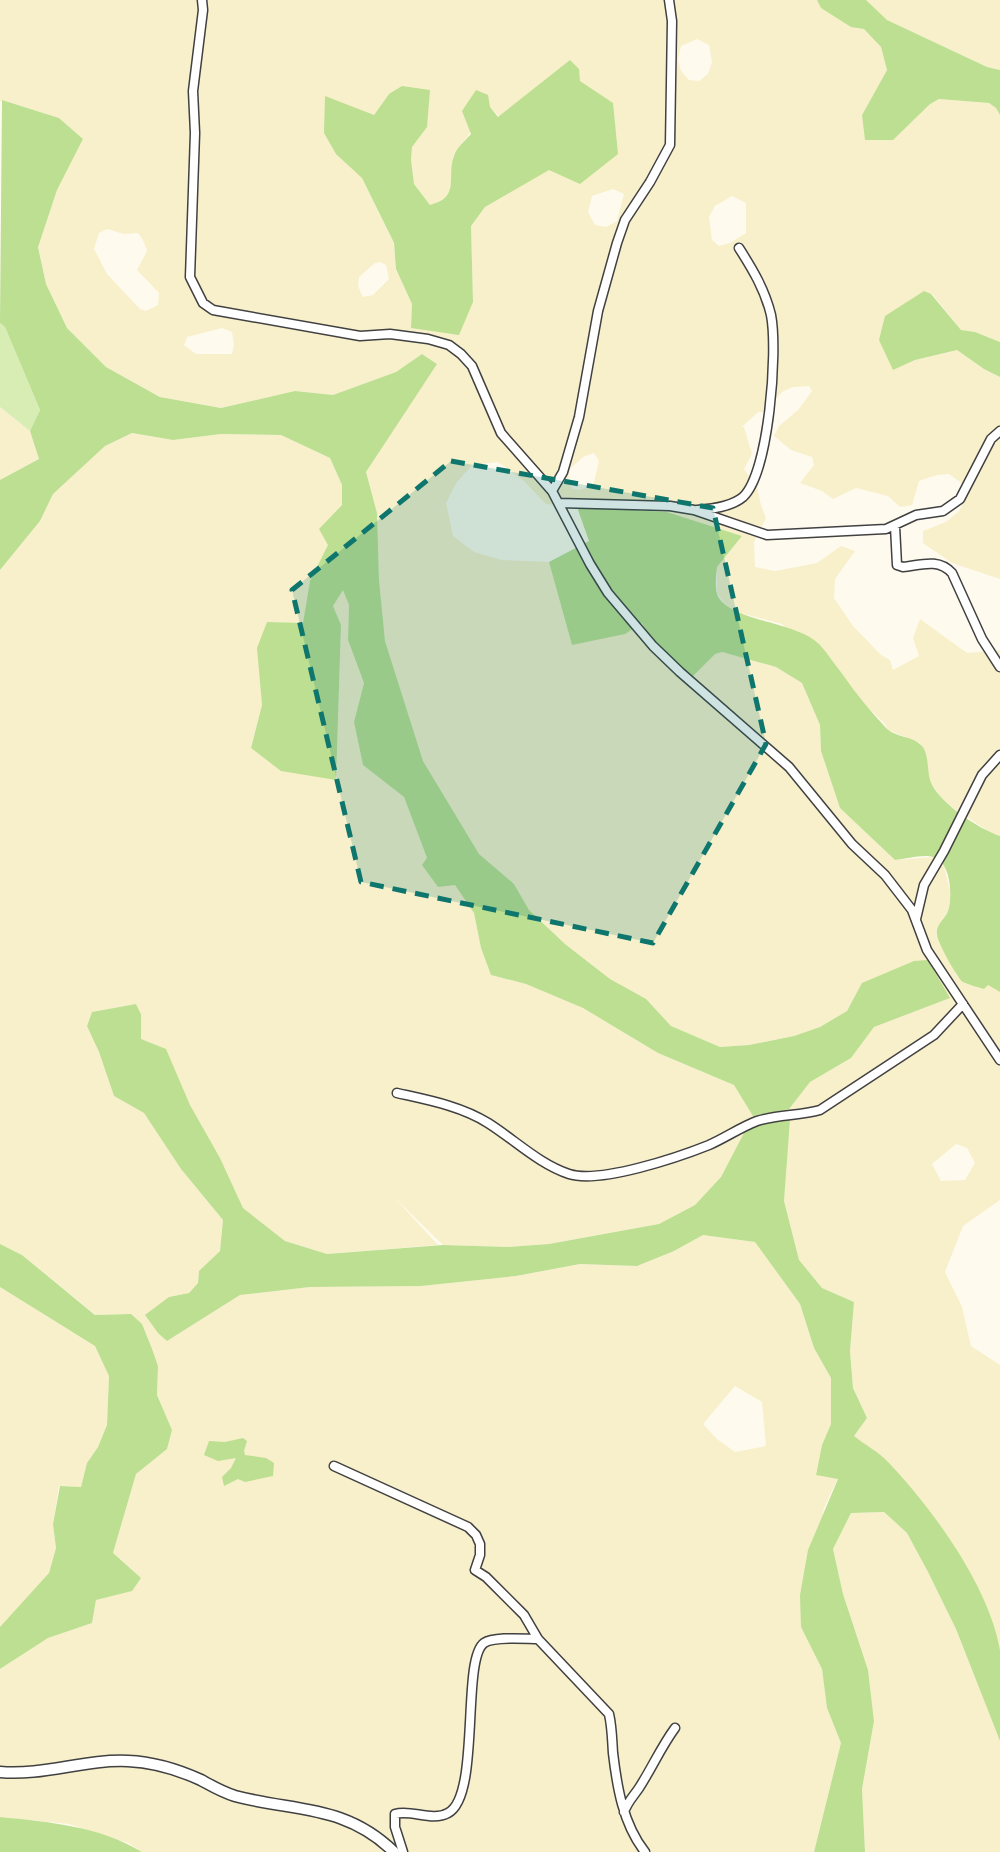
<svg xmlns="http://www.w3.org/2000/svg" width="1000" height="1852" font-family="'Playfair Display',serif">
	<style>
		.farmland { fill: #f8f0cb; fill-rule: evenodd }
		.green { fill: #d7edb4 }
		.forest { fill: #bcdf92 }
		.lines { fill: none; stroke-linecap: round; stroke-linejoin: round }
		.minor-casing { stroke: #414141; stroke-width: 11 }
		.tertiary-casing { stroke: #414141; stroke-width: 13 }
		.minor { stroke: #fff; stroke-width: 8 }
		.tertiary { stroke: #fff; stroke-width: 10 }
		.marked { fill: #0f766e; fill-opacity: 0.2; stroke: #0f766e; stroke-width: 5; stroke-dasharray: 14 9; stroke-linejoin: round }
	</style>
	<rect width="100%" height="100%" fill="#fffaee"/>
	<path class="farmland" d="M0,0H817L821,8L864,29L881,47L887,70L862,115L930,103L939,99L989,103L996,108L1000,115V342L975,332L961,330L932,294L893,370L915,360L957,350L984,369L1000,377V579L952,563L923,543V531L946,522L959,511L966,498L968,491L960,482L949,474L937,475L919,481L912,505L900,507L888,496L856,488L833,499L822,491L800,483L814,465L812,457L791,450L774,436L779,426L799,409L812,391L809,386L793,387L782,392L764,412H758L742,427H744L752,454L744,469L757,487L761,505L766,518L754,542L755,567L775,571L817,563L841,546L855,551L835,579L834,598L853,626L881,655L890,660L893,670L919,656L913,638L920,619L967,653L1000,650V836L991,833L950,806L939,795L930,782L924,750L920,743L888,730L884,723L782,624L733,611L726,607L717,593V567L742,536L667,512L546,504L524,481L498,462L472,465L456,483L446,503L453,536L474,552L501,560L549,562L572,645L642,622L658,650L715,654L722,652L776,667L802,683L820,725L821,751L840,808L895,860L933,857L944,866L951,895L948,911L938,926L936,934L957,976L988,985L1000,992V1200L963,1226L945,1272L962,1307L971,1346L1000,1365V1650L988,1610L887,1461L854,1436L867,1418L853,1388L850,1351L854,1302L822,1288L799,1261L784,1201L789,1119L746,1129L721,1177L695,1205L659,1224L549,1244L508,1247L443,1245L393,1196L438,1245L327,1254L285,1241L243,1208L220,1158L190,1105L141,1039V1014L136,1004L92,1012L87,1026L99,1052L114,1096L144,1113L181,1169L223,1220L220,1251L199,1271L198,1283L189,1293L169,1297L167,1341L240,1295L310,1287L421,1286L516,1276L580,1264L637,1266L674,1251L703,1235L755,1242L800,1304L814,1348L831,1378V1424L822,1445L816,1474L838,1478L824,1508L801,1627L822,1669L827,1708L841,1743L814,1852H142L128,1843L69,1824L0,1817V1669L48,1638L92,1623L96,1600L141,1578L113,1553L136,1474L167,1449L172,1430L157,1395L158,1366L130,1314L96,1315L22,1255L0,1244V570L40,521L53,494L105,446L132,433L173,440L221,434L281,435L330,458L342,485V505L320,529L329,545L310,581L303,624L267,622L258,648L262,705L251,748L336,780L341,626L333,606L343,589L349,605L348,640L364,683L354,722L363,765L404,797L427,859L455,884L474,913L481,948L491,975L526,984L583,1008L658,1053L789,1108L810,1082L851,1058L874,1027L950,998L863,983L847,1011L820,1027L794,1036L749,1045L720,1047L671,1026L646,1000L610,979L565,944L529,910L514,884L479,854L423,761L385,641L379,580L377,513L366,472L436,363L422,354L396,372L333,395L295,391L221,408L161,397L106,367L67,328L46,284L38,246L57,190L83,139L59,118L2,100L0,102ZM697,39L709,45L712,62L708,74L699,81L689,80L681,71L678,60L681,46ZM389,94L427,126L412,147L411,160L414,184L430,205L443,202L450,191L454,154L490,107L549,169L485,207L471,226L473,302L411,328L412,304L396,269L394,244L362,178L374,115ZM613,189L624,194L617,221L606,227L595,225L588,212L592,196ZM732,196L746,203V233L730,243L719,246L712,240L709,217L715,206ZM107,229L124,234L138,233L143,240L147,251L137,270L159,293L158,305L146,311L140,309L107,274L94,249L99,233ZM380,262L386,265L389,279L373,295L363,297L358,286L359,277L375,263ZM222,328L232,332L234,345L232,354H196L184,345L187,337ZM594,453L599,461L593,486L580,490L572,489L568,480L570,469L583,457ZM956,1144L967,1148L975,1163L965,1180L941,1181L932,1164ZM735,1386L762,1402L766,1446L735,1452L717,1439L703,1424Z
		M866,0H1000V70L987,67L887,20Z
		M0,407L30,431L39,459L0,480Z
		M0,1287L95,1346L109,1376L107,1425L98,1447L87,1463L81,1487L59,1486L53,1524L56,1548L49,1573L2,1627H0Z
		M884,1512L907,1533L928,1572L956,1629L1000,1741V1852H865L862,1789L874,1721L868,1670L843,1594L833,1549L851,1513Z"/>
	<path class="green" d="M0,323L5,327L40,410L30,431L0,407Z"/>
	<path class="forest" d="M817,0H866L887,20L987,67L1000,70V115L996,108L989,103L939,99L930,104L893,140H865L862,115L887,70L881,47L864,29L851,27L821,8Z
		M570,60L579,69L580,81L613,103L618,154L580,184L549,170L485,207L471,226L473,302L459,335L411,328L412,304L396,269L394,243L362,178L336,154L324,133L325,96L374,115L389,94L402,86L430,90L427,127L412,147L411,160L414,184L430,205C461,197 446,178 454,156C456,148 466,140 471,134L462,111L476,90L488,95L490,107L498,117Z
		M2,100L59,118L83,139L57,190L38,247L46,284L67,328L106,367L160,397L221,408L295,391L333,395L396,372L422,354L437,364L366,472L377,513L379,580L385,641L423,761L479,854L514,884L529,910L565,944L610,979L646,999L671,1026L720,1047L749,1045L794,1036L820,1027L847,1011L862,983L914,961L928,960L950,998L874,1027L851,1058L810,1082L789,1109L753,1116L734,1085L658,1053L583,1008L526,984L491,975L481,948L474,913L455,885L438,887L422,865L427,858L404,797L363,765L354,722L364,683L348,640L349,605L343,590L333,606L341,625L336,780L281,771L251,748L262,705L257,648L267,622L303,623L310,581L328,545L319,529L342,505V485L330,458L281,435L221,434L173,440L132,433L105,446L53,494L40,521L0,570V480L39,459L30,431L40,410L5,327L0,323Z
		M924,291L931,294L961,330L975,332L1000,342V377L984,369L957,350L915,360L893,370L879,340L885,316Z
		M577,507L667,512L742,536L717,567C716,576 715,586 717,594C727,622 796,620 820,645C828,654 835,665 843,675C856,694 871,712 887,729C895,737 912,736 921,745C929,752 927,770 930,780C937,802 979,829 1000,836V992L988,985L984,989C978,987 969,985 963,982C957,978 938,943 937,935C935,925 945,919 948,911C953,897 951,861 933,857C923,854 906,859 895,860L840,808L821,751L820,725L802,683L776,667L722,652L715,654L693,676L658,650L642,623L625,634L572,645L549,562L589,541Z
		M136,1004L141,1014V1039L166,1049L190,1105L220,1158L243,1208L285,1241L327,1254L443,1245L508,1247L549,1244L659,1224L695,1205L721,1177L746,1129L773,1121L790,1119L784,1201L799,1260L822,1288L854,1302L850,1351L853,1388L867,1418L854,1436C865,1445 879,1452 888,1462C932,1508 989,1586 1000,1650C1000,1674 1000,1715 1000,1741L956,1629L928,1572L907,1533L884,1512L851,1513L833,1549L843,1594L868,1670L874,1721L862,1789L865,1852H814L841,1743L827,1708L822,1669L801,1627L800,1595L808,1550L838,1479L816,1475L822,1445L831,1424V1378L814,1348L800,1304L755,1242L703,1235L674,1251L637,1266L580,1264L516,1276L421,1286L310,1287L240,1295L167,1341L158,1333L145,1315L169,1297L189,1293L198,1283L199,1271L220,1251L223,1220L181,1169L144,1113L114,1096L99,1052L87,1026L92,1012Z
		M0,1244L22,1255L95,1315L131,1314L142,1324L152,1349L158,1366L157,1395L172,1430L167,1449L136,1474L113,1553L141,1578L132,1591L96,1600L92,1623L48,1638L0,1669V1627L49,1573L56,1548L53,1524L60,1486L81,1487L87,1463L98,1447L107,1425L109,1376L95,1346L0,1287Z
		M243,1438L247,1441L244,1451L245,1455L266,1458L274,1463L273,1476L245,1482L238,1479L224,1486L222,1477L231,1468L236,1458L218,1461L204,1455L209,1441L225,1442Z
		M0,1817C49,1822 99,1826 142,1852H0Z"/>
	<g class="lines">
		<g class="minor-casing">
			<path id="minor" d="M202,0L203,10L193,91L195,133L190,277L203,303L213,310L360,336L390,334L428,339L449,345L461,354L472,366L501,433L552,491L590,564L608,593L653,646L680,672L789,767L852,844L885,875L912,910L927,950L1000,1060
				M552,491L563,472L579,417L598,311L617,243L625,220L650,182L670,145L672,21L669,0
				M559,503L670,506L694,510L767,535L886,529L916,515L943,511L960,499L991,439L1000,431
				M697,510C712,509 731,507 743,497C769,473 778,351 771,315C765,290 753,270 739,248
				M895,526L897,565L903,567C921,565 938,558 952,573L982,639L1000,667
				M916,919L924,885L944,851L982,775L1000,755
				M397,1093C428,1100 461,1106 488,1123C515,1140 539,1164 569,1174C600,1184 679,1157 709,1145C725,1138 741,1127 757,1121C778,1114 799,1116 820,1110L934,1035L963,1004
				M334,1466L468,1527L476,1535L480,1544V1555L475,1570L486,1577L524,1615L538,1639L609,1714C612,1727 612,1739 613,1753C617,1787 623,1824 645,1852
				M624,1812C628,1801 633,1797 639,1788C652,1768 661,1747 675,1728
				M403,1852L395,1827V1814C411,1809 432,1822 448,1813C481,1796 461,1660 484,1643C494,1636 526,1639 538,1639"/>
		</g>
		<g class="tertiary-casing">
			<path id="tertiary" d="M0,1772C43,1776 85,1759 128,1761C153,1762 179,1770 201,1780C212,1786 222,1792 235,1796C295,1812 345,1804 394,1852"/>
		</g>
		<use href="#minor" class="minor"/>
		<use href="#tertiary" class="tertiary"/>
	</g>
	<path class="marked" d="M451,461L713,508L766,744L653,943L361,882L292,590Z"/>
</svg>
